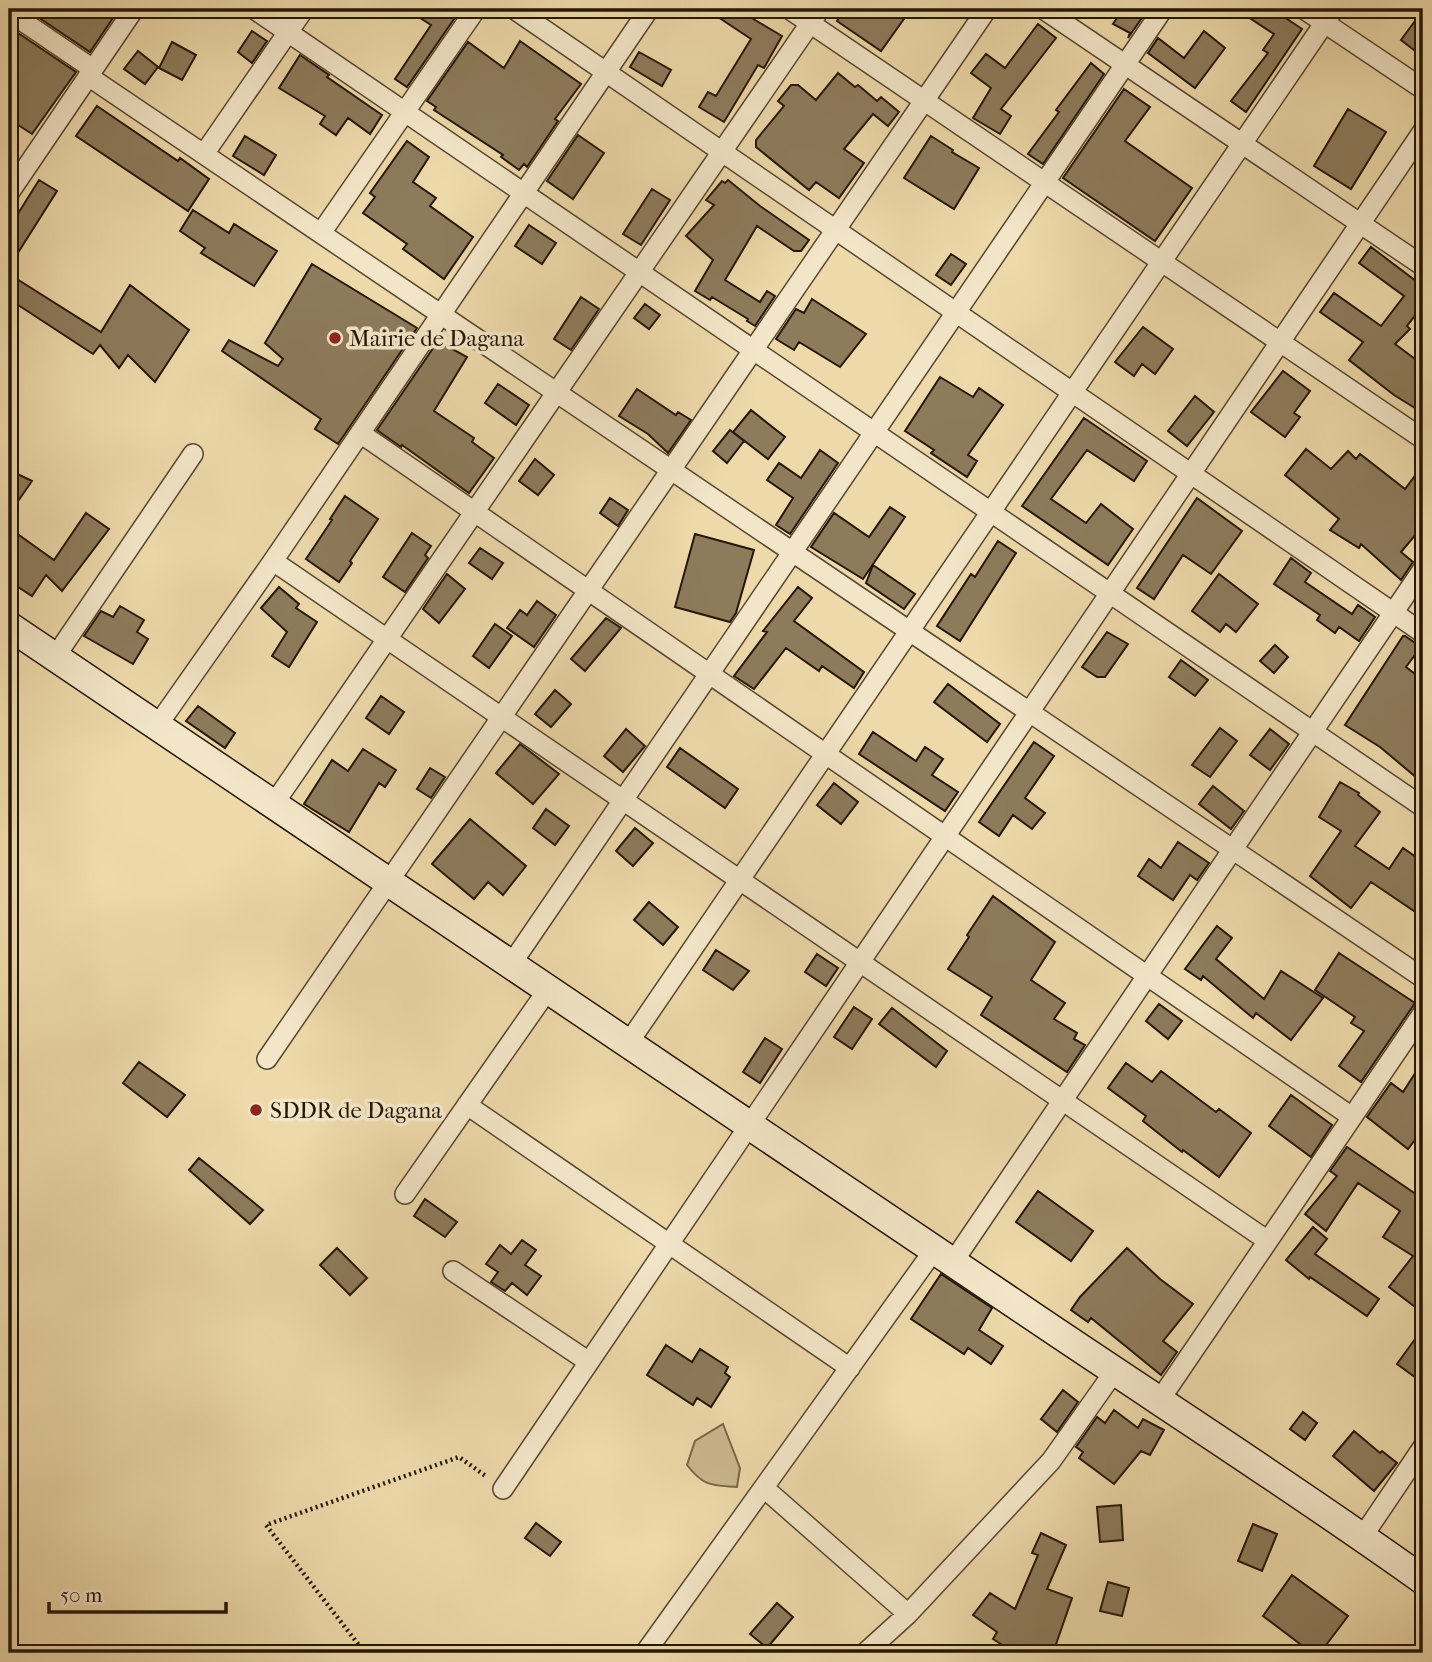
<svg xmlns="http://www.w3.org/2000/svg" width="1432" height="1662" font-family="'IM FELL French Canon',serif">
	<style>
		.green { fill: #cbb88e; stroke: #78674a; stroke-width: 2 }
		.building { fill: #8d7b5c; stroke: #261607; stroke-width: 2 }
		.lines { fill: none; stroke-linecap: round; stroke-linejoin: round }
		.street-casing { stroke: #584730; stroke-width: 22 }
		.secondary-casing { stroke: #261607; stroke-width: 31 }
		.path { stroke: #261607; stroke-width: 4.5; stroke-dasharray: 2 3.5; stroke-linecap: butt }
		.street { stroke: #f3e6c8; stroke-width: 19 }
		.secondary { stroke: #f3e6c8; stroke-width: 28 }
		.poi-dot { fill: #8f2418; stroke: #f3e6c8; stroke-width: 2.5 }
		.labels { text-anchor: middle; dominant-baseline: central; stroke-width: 7; stroke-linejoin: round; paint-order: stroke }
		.poi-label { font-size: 23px; fill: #261607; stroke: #f3e6c8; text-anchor: start }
	</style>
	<rect width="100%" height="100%" fill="#edd9aa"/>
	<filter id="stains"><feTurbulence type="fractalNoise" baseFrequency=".00286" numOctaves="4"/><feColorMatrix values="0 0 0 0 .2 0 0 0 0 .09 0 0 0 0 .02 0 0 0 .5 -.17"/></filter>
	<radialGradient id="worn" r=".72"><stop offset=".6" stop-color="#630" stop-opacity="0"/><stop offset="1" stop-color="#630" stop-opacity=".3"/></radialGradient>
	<path class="green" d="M723,1424L740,1468L737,1487C712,1485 704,1487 687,1465L695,1441Z"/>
	<path class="building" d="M26,9H119L90,52Z
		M406,9H461L407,87L395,79L431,25Z
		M706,9H755L750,17L782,36L764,68L758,65L724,122L699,107L708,92L716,96L751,39Z
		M845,9H911L881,51L837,21Z
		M1123,9H1148L1128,38L1130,33L1113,24Z
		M1236,9H1272L1302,29L1246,112L1231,101L1268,53L1263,50L1274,34Z
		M1423,10V57L1401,40Z
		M1038,24L1056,38L1001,109L1011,116L1000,134L973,118L991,88L971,73L986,54L1005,68Z
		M9,27L76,72L32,134L9,119Z
		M252,31L267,41L252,63L238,52Z
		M1204,31L1225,48L1195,88L1148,53L1158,38L1184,58Z
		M520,41L581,84L555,119L558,121L527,167L524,164L519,170L501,157L503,155L434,110L436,107L427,101L468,42L504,68Z
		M172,42L196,55L182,80L159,68Z
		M138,51L158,67L145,84L124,69Z
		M639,52L671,70L662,86L630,67Z
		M300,55L329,75L327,77L382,115L370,134L348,118L336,135L320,124L325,116L279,88Z
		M1091,63L1104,74L1043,164L1028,154L1059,112L1056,110Z
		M838,73L855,87L858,85L877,101L881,97L899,112L888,126L873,114L844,149L864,163L839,198L816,182L809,190L756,147V140L784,106L778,101L791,85H798L816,100Z
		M1124,89L1150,107L1125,141L1192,188L1155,241L1063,178Z
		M97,106L178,161L180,158L209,179L188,211L76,136Z
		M1348,109L1386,132L1351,189L1314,166Z
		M578,135L604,153L573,199L547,181Z
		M245,136L276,155L264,175L233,156Z
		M931,136L953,150L952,152L979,168L954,209L904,178Z
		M407,141L429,157L413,182L436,198L430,206L473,237L444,279L403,249L407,244L363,213L375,197L370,193Z
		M39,180L57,191L9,267V228Z
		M728,180L760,206L809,240L801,251H794L757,226L725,280L760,302L767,291L775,296L755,326L747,321L748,319L712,297L710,300L695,291L713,260L686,236L714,205L706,200L722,181L725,183Z
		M652,189L670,200L641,245L623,234Z
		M193,210L229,233L234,224L277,251L254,286L201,253L205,248L180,231Z
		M529,225L556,243L542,264L515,246Z
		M1371,247L1416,281L1418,277L1423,278V310L1421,308L1407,326L1410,329L1395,344L1419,362L1415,367L1423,373V413L1394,395L1349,360L1363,342L1320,312L1334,293L1381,326L1404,296L1359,263Z
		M951,254L966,264L951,285L936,275Z
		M312,264L417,328L338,444L315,429L321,419L222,351L229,340L278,366L283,359L265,343Z
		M9,274L101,332L130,285L189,330L155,382L128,355L119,368L100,345L93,354L9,299Z
		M581,297L599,309L571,350L554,339Z
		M812,299L866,334L840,367L799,342L794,350L776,339L796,309L804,313Z
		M645,304L660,315L649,329L634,318Z
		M1143,327L1173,349L1155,374L1142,364L1134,376L1115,362Z
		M438,341L467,357L434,411L474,438L472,442L494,458L469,493L402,445L401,447L377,430Z
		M1283,371L1310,391L1294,413L1300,417L1285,437L1251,412Z
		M940,377L973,397L979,388L1003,405L968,455L977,461L967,477L931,453L934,450L905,431Z
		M498,384L529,405L516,425L485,403Z
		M637,389L676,415L678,412L691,420L668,453L648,434L619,416Z
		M1195,396L1214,412L1187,446L1168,431Z
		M751,410L785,437L768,459L733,432Z
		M1084,418L1147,461L1134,481L1087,450L1051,499L1086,523L1101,504L1133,529L1108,565L1022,506Z
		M730,430L744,441L727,463L713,451Z
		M1306,449L1331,469L1348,451L1356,459L1360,454L1405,489L1423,465V526L1401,552L1413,562L1401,580L1361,544L1359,548L1330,530L1339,519L1285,475Z
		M820,450L838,463L790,534L776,525L793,498L767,480L779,463L801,478Z
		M535,459L554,475L538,495L519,481Z
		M9,470L32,481L9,514Z
		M345,496L378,519L350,561L352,563L339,582L306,559L332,520L330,519Z
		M610,498L628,510L618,526L600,513Z
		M1197,498L1242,531L1211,574L1183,555L1154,599L1137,588Z
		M890,507L905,517L863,579L811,547L834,513L869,537Z
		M86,513L109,529L62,591L46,575L32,596L9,581V528L54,560Z
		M412,533L431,546L425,555L428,558L405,592L383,577Z
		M695,534L754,550L736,613L730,622L675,607Z
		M998,541L1016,553L960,641L937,626L971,574L975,577Z
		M480,548L503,563L492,579L469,563Z
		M1291,558L1311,573L1305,582L1352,614L1358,605L1375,617L1359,641L1339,627L1335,633L1317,620L1320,615L1274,584Z
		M873,565L915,594L904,609L866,583Z
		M447,574L465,589L439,623L423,609Z
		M1219,574L1258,604L1236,632L1226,624L1220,632L1192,611Z
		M279,587L299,604L296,608L317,622L289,667L272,656L287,632L261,608Z
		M798,587L812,598L794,621L864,672L854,688L822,666L819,671L786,648L754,689L734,676L767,632L763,631Z
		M537,601L556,615L534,647L507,628L520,610L527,615Z
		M120,606L144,620L137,632L148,639L133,664L84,636L101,611L113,617Z
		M606,618L621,628L585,671L571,659Z
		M495,624L512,636L489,668L473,656Z
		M1107,632L1128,644L1105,677H1097L1082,667Z
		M1403,636H1405L1421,647L1406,667L1423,680V783L1380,747L1345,725Z
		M1275,645L1288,657L1274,673L1260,661Z
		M1181,660L1208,680L1195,696L1169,677Z
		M948,684L1000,724L987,742L934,702Z
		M555,690L571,704L551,727L535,714Z
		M381,696L404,712L389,734L366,718Z
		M198,706L235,733L225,748L186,721Z
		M1220,728L1237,741L1210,777L1192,765Z
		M626,729L645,746L623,772L604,756Z
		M1270,729L1289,744L1270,770L1250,755Z
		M873,732L916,761L925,747L943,759L932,775L958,792L945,811L859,754Z
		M1034,742L1054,756L1025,798L1045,813L1032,829L1013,815L999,836L979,822Z
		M520,744L559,774L533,804L496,773Z
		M680,748L738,789L725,808L667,767Z
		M363,749L396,770L385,787L379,783L349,832L304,804L332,760L348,771Z
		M430,768L445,777L431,798L417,789Z
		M1340,782L1359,793L1358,795L1380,812L1355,846L1389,869L1403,848L1423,862V917L1371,882L1351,908L1310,876L1341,831L1319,817Z
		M834,783L858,802L841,824L817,805Z
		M1213,786L1244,811L1231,829L1199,804Z
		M546,809L569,826L555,845L533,828Z
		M470,819L526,866L503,895L488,882L474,899L432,864Z
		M635,828L653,843L633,866L616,851Z
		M1178,842L1209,863L1197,880L1190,875L1173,900L1138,876L1149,859L1161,868Z
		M993,896L1055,942L1031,980L1065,1003L1054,1019L1077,1033L1074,1039L1085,1045L1067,1072L981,1015L992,997L948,969L969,937L967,935Z
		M649,902L678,927L663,945L634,920Z
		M1217,926L1232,938L1216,959L1264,999L1281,971L1323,998L1291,1040L1256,1013L1253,1018L1203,976L1201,980L1185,969Z
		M716,950L749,971L733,990L703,970Z
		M1339,953L1415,1003L1361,1082L1339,1066L1364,1031L1351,1023L1355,1017L1315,990Z
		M817,954L838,968L826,986L805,972Z
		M1159,1004L1182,1021L1168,1039L1146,1021Z
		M854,1007L872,1019L852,1049L834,1037Z
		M892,1008L947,1051L936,1067L879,1024Z
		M765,1038L782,1049L760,1083L743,1072Z
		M1423,1061V1129L1408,1149L1367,1117L1391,1083L1403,1092Z
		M139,1062L185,1095L167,1117L123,1083Z
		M1126,1063L1152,1082L1161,1071L1216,1112L1219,1109L1251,1133L1219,1177L1183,1150L1182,1152L1143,1121L1146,1116L1108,1088Z
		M1291,1095L1332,1125L1311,1157L1269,1126Z
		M1347,1147L1423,1199V1313L1389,1287L1413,1256L1383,1237L1400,1211L1358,1183L1326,1231L1305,1214L1337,1176L1330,1171Z
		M199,1158L263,1210L250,1224L189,1170Z
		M1038,1191L1093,1231L1071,1261L1016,1222Z
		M425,1199L457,1222L445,1237L414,1216Z
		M1313,1227L1327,1239L1315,1254L1379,1299L1367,1316L1310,1277L1309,1279L1286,1260Z
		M522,1240L536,1250L525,1265L541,1276L527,1295L512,1283L505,1291L491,1282L498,1272L486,1264L500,1245L511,1254Z
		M337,1248L367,1278L350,1295L320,1265Z
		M1127,1248L1160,1279L1193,1304L1163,1341L1177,1352L1161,1375L1091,1318L1088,1322L1071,1310L1080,1297Z
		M941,1274L992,1308L979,1330L1003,1346L991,1364L968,1348L964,1354L911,1319Z
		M1423,1328V1383L1397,1364Z
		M666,1345L692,1362L700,1349L728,1367L725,1373L730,1377L711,1407L697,1398L693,1405L647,1375Z
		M1063,1390L1078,1402L1057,1432L1041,1419Z
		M1114,1410L1138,1428L1143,1419L1164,1430L1150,1455L1141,1451L1114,1484L1079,1458L1083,1452L1076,1447L1097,1417L1105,1423Z
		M1303,1412L1317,1423L1305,1440L1290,1429Z
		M1354,1431L1380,1453L1382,1451L1397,1463L1374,1491L1333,1456Z
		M1121,1505L1123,1540L1100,1542L1097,1507Z
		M536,1523L561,1542L550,1556L525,1538Z
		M1253,1524L1277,1534L1262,1571L1238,1561Z
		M1041,1533L1066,1545L1047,1589L1072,1598L1053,1653H1015L993,1639L997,1632L973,1615L990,1593L1015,1609L1038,1555L1032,1553Z
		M1292,1575L1348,1616L1320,1653H1312L1263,1616Z
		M1108,1582L1129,1588L1122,1616L1100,1611Z
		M777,1603L793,1617L767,1648L750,1634Z"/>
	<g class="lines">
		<g class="street-casing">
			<path id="street" d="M254,9L1423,807
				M514,9L1423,633
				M789,9L1423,439
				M1043,9L1423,266
				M1304,9L1423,89
				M9,12L93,69
				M88,76L1423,978
				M204,154L304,9
				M9,193L134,9
				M321,233L476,9
				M360,433L1352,1117
				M273,561L1268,1241
				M55,657L193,454
				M157,726L273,561L649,9
				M273,805L820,9
				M512,963L1163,9
				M629,1042L1334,9
				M267,1059L987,9
				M467,1105L850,1368
				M405,1194L549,988
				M953,1262L1423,569
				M453,1271L589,1362
				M1159,1401L1423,1013
				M764,1488L908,1614
				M503,1489L1423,131
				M1363,1536L1423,1447
				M645,1653L934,1250
				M865,1653L908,1614L1051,1461L1114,1372"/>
		</g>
		<g class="secondary-casing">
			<path id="secondary" d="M9,626C348,854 687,1082 1025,1311C1158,1401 1293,1487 1423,1580"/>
		</g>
		<path class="path" d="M365,1653L266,1525L459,1457L487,1477"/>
		<use href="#street" class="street"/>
		<use href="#secondary" class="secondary"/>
	</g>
	<g class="poi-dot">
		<circle cx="335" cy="338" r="7"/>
		<circle cx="256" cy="1110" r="7"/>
	</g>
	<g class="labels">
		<g class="poi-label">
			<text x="349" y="338">Mairie de Dagana</text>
			<text x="270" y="1110">SDDR de Dagana</text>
		</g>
	</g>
	<rect width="1432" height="1662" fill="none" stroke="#edd9aa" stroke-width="35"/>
	<rect x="10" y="10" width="1411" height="1641" fill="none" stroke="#261607" stroke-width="3.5"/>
	<rect x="18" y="18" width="1397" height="1627" fill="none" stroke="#261607" stroke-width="2"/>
	<path d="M49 1602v10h177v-10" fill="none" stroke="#261607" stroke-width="3.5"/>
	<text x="60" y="1602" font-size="21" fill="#261607" stroke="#f3e6c8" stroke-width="5" paint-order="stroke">50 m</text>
	<rect width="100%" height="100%" filter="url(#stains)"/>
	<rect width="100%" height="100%" fill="url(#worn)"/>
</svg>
